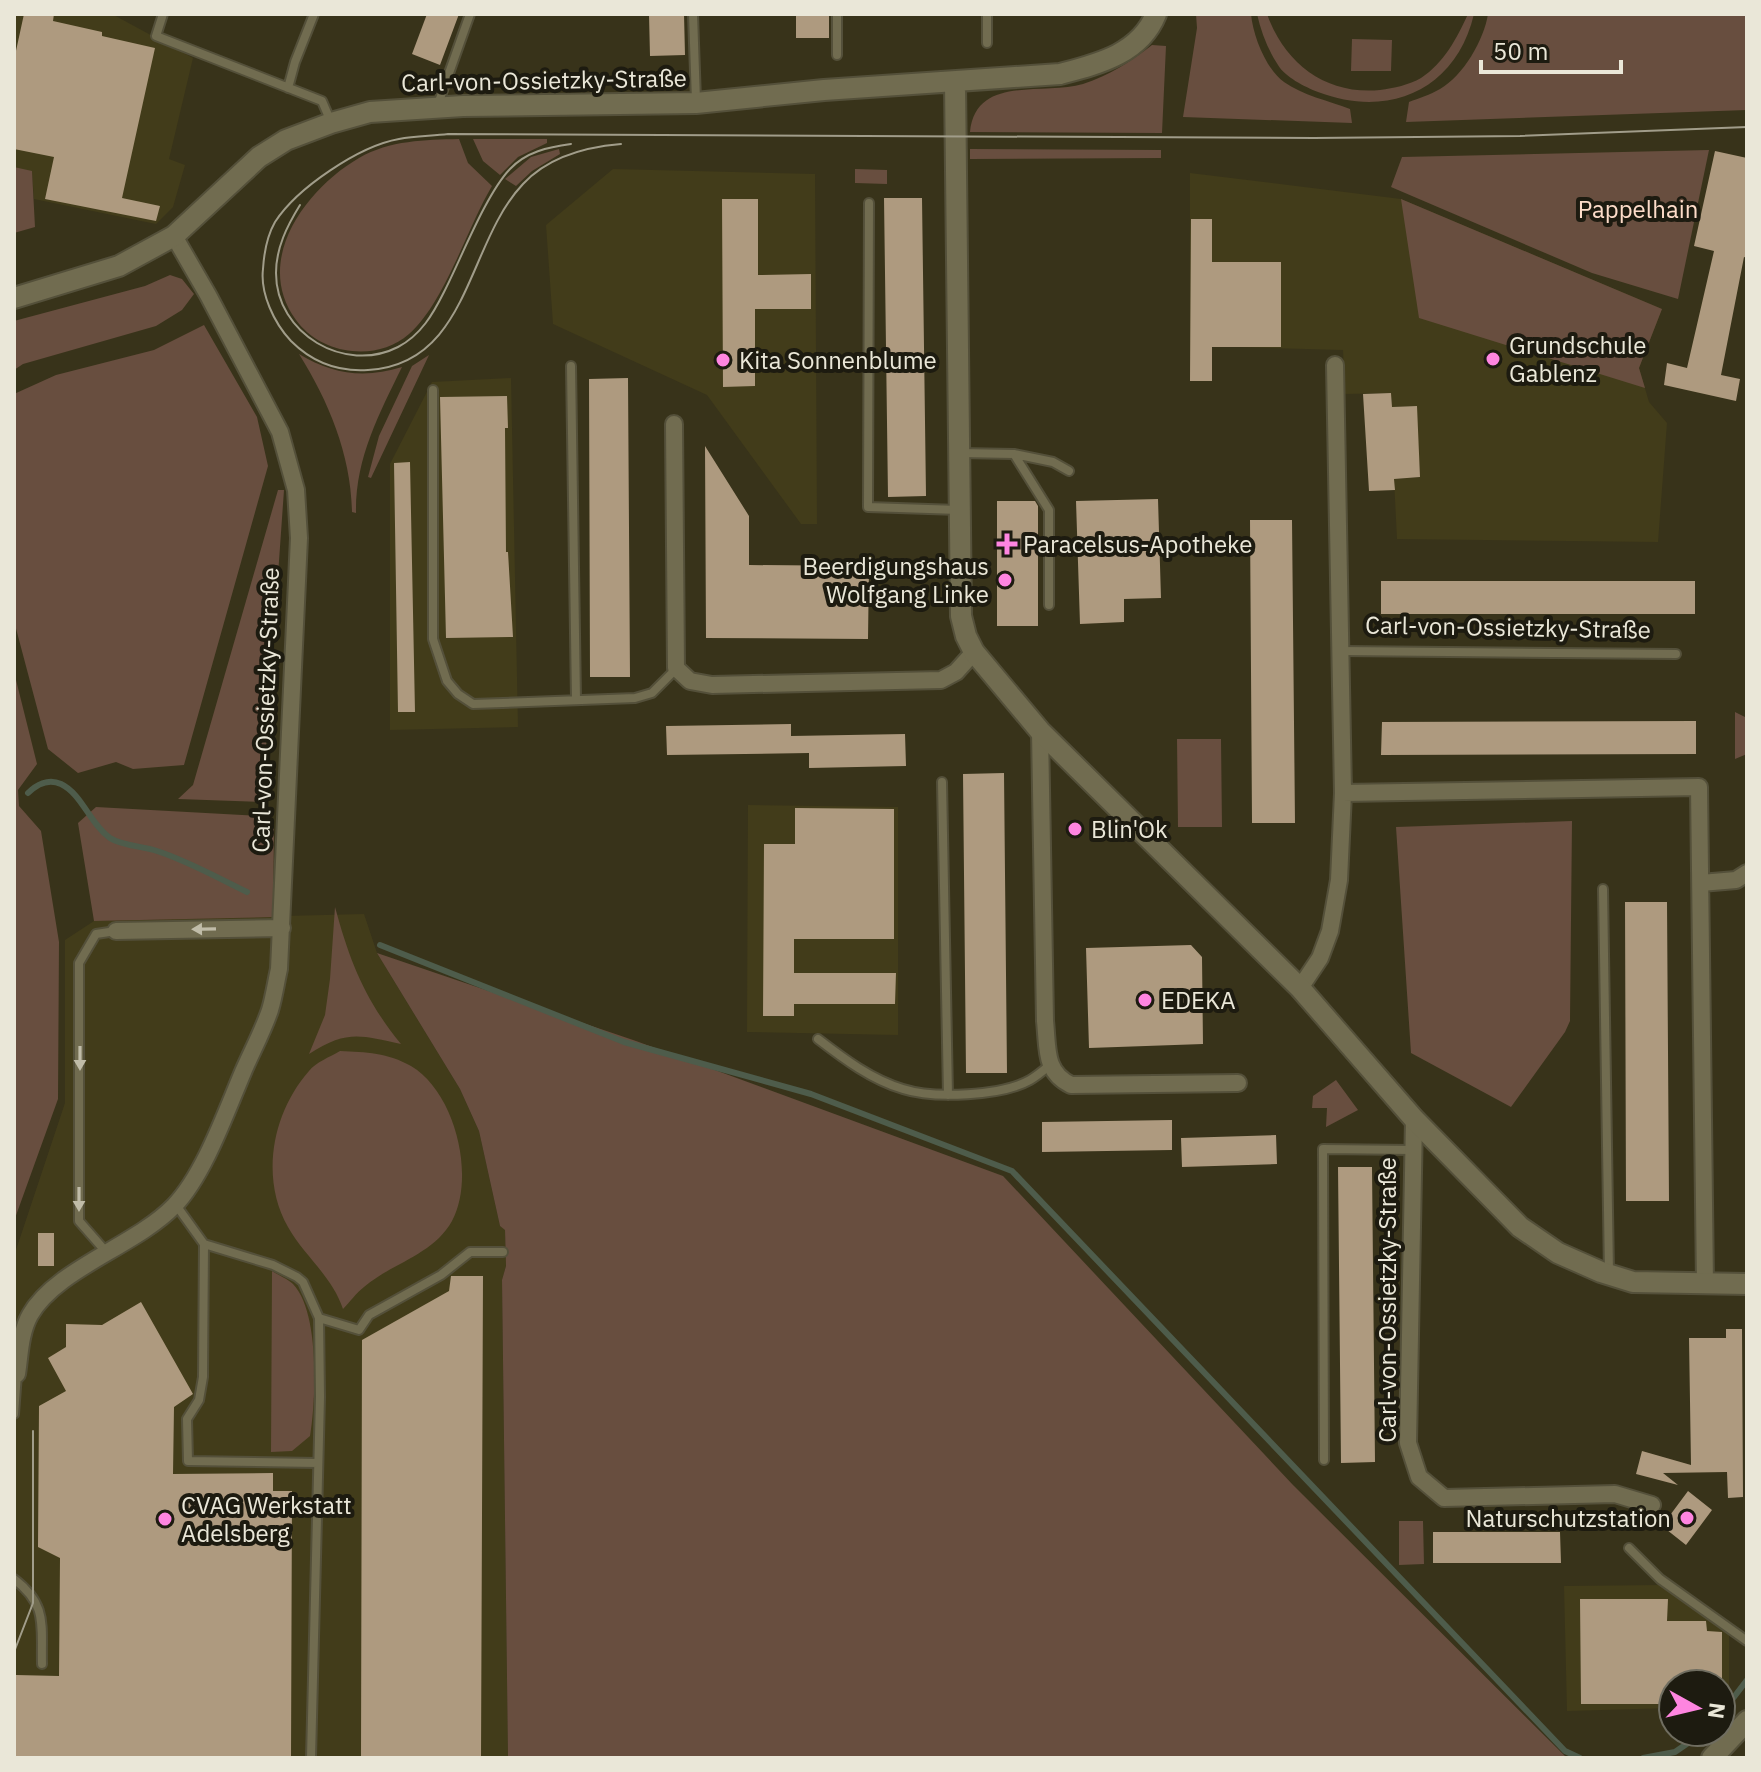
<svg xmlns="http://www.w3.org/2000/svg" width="1761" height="1772" font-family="'IBM Plex Sans',sans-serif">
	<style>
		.built { fill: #423c1a }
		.green { fill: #684e3f }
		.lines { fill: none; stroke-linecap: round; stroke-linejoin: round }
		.stream { stroke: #4e5c4b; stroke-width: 6 }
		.building { fill: #ae9a7f }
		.service-casing { stroke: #54503a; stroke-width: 12 }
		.minor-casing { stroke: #54503a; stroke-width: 20 }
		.tertiary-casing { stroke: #54503a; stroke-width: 24 }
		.service { stroke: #716c50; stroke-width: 8 }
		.minor { stroke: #716c50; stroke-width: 16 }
		.tertiary { stroke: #716c50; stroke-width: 20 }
		.tram { stroke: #a19d8a; stroke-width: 2 }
		.oneway { fill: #c0bca8 }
		.poi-dot { fill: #fe85e0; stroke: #1d1b10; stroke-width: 3 }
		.labels { text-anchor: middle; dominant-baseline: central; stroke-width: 8; stroke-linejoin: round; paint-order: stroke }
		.street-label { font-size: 24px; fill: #eae7d8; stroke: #1d1b10 }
		.park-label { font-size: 24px; fill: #fddcc9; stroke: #1d1b10 }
		.poi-label { font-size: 24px; fill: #eae7d8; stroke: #1d1b10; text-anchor: start }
	</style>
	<rect width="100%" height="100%" fill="#38331a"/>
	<path class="built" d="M14,14H112L193,58L169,159L185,165L173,207L156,224L34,199L32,172L14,167Z
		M613,169L815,174L817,524H801L707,395L553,324L546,225Z
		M1190,173L1401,199L1662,309L1639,368L1649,402L1667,423L1658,542L1397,539L1394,479L1420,477L1416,406L1392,407L1391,393L1345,394L1343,350L1239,347L1240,313L1212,312V381H1190Z
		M511,378L518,727L390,730V464L432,382Z
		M748,805L898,807V1035L747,1032Z
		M364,914L377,953L460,1089L479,1131L500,1226L505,1229L506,1266L502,1280L508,1758H14V1256L65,1103V940L94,921Z
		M1663,1585L1729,1631V1707H1721V1684H1673V1708L1567,1711L1564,1586Z"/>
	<path class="green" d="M1196,14H1251C1253,36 1266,69 1284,82C1302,95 1329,101 1350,109L1352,123L1183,117L1197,28Z
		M1257,14H1267C1285,64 1326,95 1380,90C1394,88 1409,85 1421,78C1444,63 1457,38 1468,14H1474C1456,90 1389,119 1318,92C1305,87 1285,77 1278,65C1268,50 1261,32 1257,14Z
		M1488,14H1747V110L1406,122L1409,102C1419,98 1430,95 1440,89C1463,76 1484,40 1488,14Z
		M1352,39L1392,40L1391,71H1351Z
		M1152,45L1166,46L1162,133L970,132C976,74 1044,96 1083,84C1110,75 1130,62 1152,45Z
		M459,139L468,163L492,186C467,228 444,304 409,334C393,348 373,353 352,351C330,349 309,338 296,320C252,260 307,188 359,158C390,140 425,140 459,139Z
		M473,139H547V143L518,157L500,175L483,161Z
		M559,149L560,154L532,171L516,186L505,179L531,157Z
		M970,149L1161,150V158L970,159Z
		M1709,150L1678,299L1592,273L1391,187L1402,157Z
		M14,167L32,171L35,227L14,233Z
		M855,169L887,170V184L855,183Z
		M1401,199L1662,309L1639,368L1645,388L1419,318Z
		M170,275L182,279L194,294L182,310L156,326L23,364L14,370V321L145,286Z
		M204,325L257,417L268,466L184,765L133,769L116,762L78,773L48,749L14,621V394L56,375L154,350Z
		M299,354C332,374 364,379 402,367C379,414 355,459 356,513L352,512C351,455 329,402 299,354Z
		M429,355L371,478L368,477L379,436L412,366Z
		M278,490H284L262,802L178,799L193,785Z
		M14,672L37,764L18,790L19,806L41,831L59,942L58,1099L14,1221Z
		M1735,712L1747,718V754L1735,759Z
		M1177,739H1221L1222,827H1178Z
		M96,807L259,816L274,829L273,917L94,921L78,823Z
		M1572,821L1570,1021L1565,1032L1511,1107L1411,1053L1396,827Z
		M335,907C350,962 365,1000 401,1044C359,1035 347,1030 309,1054L325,1015L330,979Z
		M377,953L636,1041L1003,1176L1293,1485L1567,1758H508L502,1280L506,1266L505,1230L500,1226L479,1131L460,1089Z
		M340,1051C366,1052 388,1053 411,1066C455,1092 476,1176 452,1221C433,1255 392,1263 364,1287C356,1293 350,1302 343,1309C332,1276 305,1257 288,1227C260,1178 272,1113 309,1071C316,1062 330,1057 340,1051Z
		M1336,1080L1358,1110L1326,1127L1327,1108H1312L1313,1096Z
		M272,1271C278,1275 288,1279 293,1284C320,1312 316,1400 310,1436L292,1451L271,1452Z
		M1399,1521H1423L1424,1564L1399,1565Z"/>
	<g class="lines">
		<path class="stream" d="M28,793C36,785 48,778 61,784C82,794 90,824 110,838C122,846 143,846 157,851C188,861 218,878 247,892
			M380,945L624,1042L811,1094L1012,1171L1565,1751L1580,1758
			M1721,1714L1747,1680
			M1643,1758L1675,1752L1704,1732"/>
	</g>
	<path class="building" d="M24,14H54L53,21L102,32V36L155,48L122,198L160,206L156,221L45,199L54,157L14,149V60Z
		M427,14H459L440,65L412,54Z
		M649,14H684L685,55L650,56Z
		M796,14H829V38H796Z
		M1715,151L1747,158V258L1744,257L1721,375L1740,379L1736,401L1664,385L1667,363L1687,368L1714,251L1694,246Z
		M884,198H922L926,496L888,497Z
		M722,199H758V275L811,274V309H755V386L723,387Z
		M1191,219H1212V262H1281V347H1212V381H1190Z
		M628,378L630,677H590L589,379Z
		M1391,393L1392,407L1417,406L1420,477L1394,479L1395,490L1369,491L1363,394Z
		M507,396L508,428H505L506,552H508L513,637L446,638L440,397Z
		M705,446L749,516V565L869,566L868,639L706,638Z
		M410,462L415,712H398L394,463Z
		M1158,499L1161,598L1124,599V622L1080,624L1076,501Z
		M997,501H1035L1038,506V626H997Z
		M1250,520H1292L1295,823H1252Z
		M1381,581H1695V614H1381Z
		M1696,721V754L1381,755L1382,722Z
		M791,724V736L905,734L906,766L809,768V753L667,755L666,726Z
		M1004,773L1007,1073H966L963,774Z
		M795,808L894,809V939H794V973H896L895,1004H794V1016H763L764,844H795Z
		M1625,902H1667L1669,1201H1626Z
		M1191,945L1202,957L1203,1044L1089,1048L1086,948Z
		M1172,1120V1150L1042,1152V1122Z
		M1276,1135L1277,1164L1182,1167L1181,1138Z
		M1338,1167H1372L1375,1462L1341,1463Z
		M38,1233H54V1266H38Z
		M451,1276H483L481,1758H361L362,1340L449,1291Z
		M141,1302L193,1394L174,1407L173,1474L273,1473V1491H292L291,1758H16V1675L59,1676L60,1558L38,1547L39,1406L66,1391L48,1358L66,1347V1324L102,1325Z
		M1726,1329H1742L1743,1497L1728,1498L1727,1472L1663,1473L1678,1485L1636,1474L1642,1451L1691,1465L1689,1338H1726Z
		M1688,1491L1712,1510L1686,1545L1662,1526Z
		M1433,1532H1560L1561,1563H1433Z
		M1580,1599H1668L1667,1621H1706L1707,1631L1722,1632V1684H1667V1704H1581Z"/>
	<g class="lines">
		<g class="service-casing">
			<path id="service" d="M163,14L156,36L322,101L331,122
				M693,14L696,101
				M837,14V55
				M987,14V43
				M288,88L295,62L314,14
				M437,107L470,14
				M869,203L868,507L959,510
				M571,366L576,700
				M433,390V639L447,681L458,694L473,704L635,698L652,693L676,669
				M960,453L1014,454L1049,510V605
				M1014,454L1053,462L1069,471
				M1341,651L1676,654
				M942,782L948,1095
				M1603,889L1609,1274
				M818,1039C844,1059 872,1080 903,1089C934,1099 1002,1096 1030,1080C1037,1076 1044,1070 1050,1065
				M176,1205L204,1244L203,1377L199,1400L187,1419L188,1461L318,1463
				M204,1244L273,1265L297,1277L303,1282L319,1318L320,1397L311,1758
				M107,1253L79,1221V963L96,934L116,931
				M319,1318L359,1330L369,1315L441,1275L470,1252H503
				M14,1414L17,1374
				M1324,1460L1323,1149L1413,1150
				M1629,1548L1660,1579L1747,1641
				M14,1579C48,1605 41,1625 42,1664"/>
		</g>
		<g class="minor-casing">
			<path id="minor" d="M674,424L676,668L690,681L712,685L941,680L956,672L974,652
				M1040,731L1045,1021C1048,1048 1044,1072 1071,1085L1238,1083
				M1343,793L1699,787L1705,1285
				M1701,883L1736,880L1747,873
				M116,931L282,928
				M1300,988L1320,958L1330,931L1339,880L1343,793L1335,365
				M1414,1119L1408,1443L1419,1477L1444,1498L1615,1494L1652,1505
				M17,1374C20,1355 20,1333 30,1315C56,1269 135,1246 174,1206C204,1175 226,1112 243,1072C252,1051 263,1031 270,1010C274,997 276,982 279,969L299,538L296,490L280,432L208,295L174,236"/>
		</g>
		<g class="tertiary-casing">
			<path id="tertiary" d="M955,82L961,616L966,636L974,652L1040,731L1300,988L1414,1119L1520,1227L1558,1253L1601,1272L1633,1282L1747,1284
				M14,298L119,266L174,236L259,157L286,140L331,123L370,112L463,106L696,103L824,90L1060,74C1098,64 1140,54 1156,14
				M1712,1758L1747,1721"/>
		</g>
		<use href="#service" class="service"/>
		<use href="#minor" class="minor"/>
		<use href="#tertiary" class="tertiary"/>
		<path class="tram" d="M621,144C585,147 548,157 523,184C466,244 470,364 368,370C338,372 312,362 291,341C274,323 260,293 263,269C264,253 267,236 275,222C297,188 359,146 399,139C415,136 432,136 448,134L1314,138L1520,136L1747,127
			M300,205C287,226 276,248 276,273C276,334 345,374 398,347C421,335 433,314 444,292C461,259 486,194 510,169C526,152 548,147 571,144
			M14,1652L33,1603V1431"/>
	</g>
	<defs><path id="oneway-solid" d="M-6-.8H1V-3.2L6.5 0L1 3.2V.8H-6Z" transform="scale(2)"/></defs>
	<g class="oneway">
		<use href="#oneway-solid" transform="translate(204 929) rotate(179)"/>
		<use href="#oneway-solid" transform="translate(80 1058) rotate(90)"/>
		<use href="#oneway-solid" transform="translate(79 1199) rotate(90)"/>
	</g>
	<g class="poi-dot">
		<circle cx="1493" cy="359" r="8"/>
		<circle cx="723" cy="360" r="8"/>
		<path d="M1003 532h8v8h8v8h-8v8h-8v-8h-8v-8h8z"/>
		<circle cx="1005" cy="580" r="8"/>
		<circle cx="1075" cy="829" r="8"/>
		<circle cx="1145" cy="1000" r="8"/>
		<circle cx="1687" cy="1518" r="8"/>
		<circle cx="165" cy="1519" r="8"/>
	</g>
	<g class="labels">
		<g class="street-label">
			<text transform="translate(544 80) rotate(-1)">Carl-von-Ossietzky-Straße</text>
			<text transform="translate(1508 627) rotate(1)">Carl-von-Ossietzky-Straße</text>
			<text transform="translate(265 710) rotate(-88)">Carl-von-Ossietzky-Straße</text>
			<text transform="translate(1387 1300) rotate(-90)">Carl-von-Ossietzky-Straße</text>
		</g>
		<g class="park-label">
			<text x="1638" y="209">Pappelhain</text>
		</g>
		<g class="poi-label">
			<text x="1509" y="345">Grundschule<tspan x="1509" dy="28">Gablenz</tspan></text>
			<text x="739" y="360">Kita Sonnenblume</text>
			<text x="1023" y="544">Paracelsus-Apotheke</text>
			<text x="989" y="566" text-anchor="end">Beerdigungshaus<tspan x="989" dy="28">Wolfgang Linke</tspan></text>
			<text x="1091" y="829">Blin'Ok</text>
			<text x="1161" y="1000">EDEKA</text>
			<text x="181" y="1505">CVAG Werkstatt<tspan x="181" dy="28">Adelsberg</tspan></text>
			<text x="1671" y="1518" text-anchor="end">Naturschutzstation</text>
		</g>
	</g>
	<rect width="1761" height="1772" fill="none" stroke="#eae7d8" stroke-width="32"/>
	<g transform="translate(1697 1708) rotate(98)"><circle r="38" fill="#1d1b10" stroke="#6f6d60" stroke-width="2"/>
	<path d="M0-6L14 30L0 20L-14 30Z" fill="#fe85e0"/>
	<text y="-12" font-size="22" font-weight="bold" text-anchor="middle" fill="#eae7d8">N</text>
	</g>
	<path d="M1481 60v12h140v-12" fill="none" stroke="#eae7d8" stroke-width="4"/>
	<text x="1493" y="60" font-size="24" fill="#eae7d8" stroke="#1d1b10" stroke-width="6" paint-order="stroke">50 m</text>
</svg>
